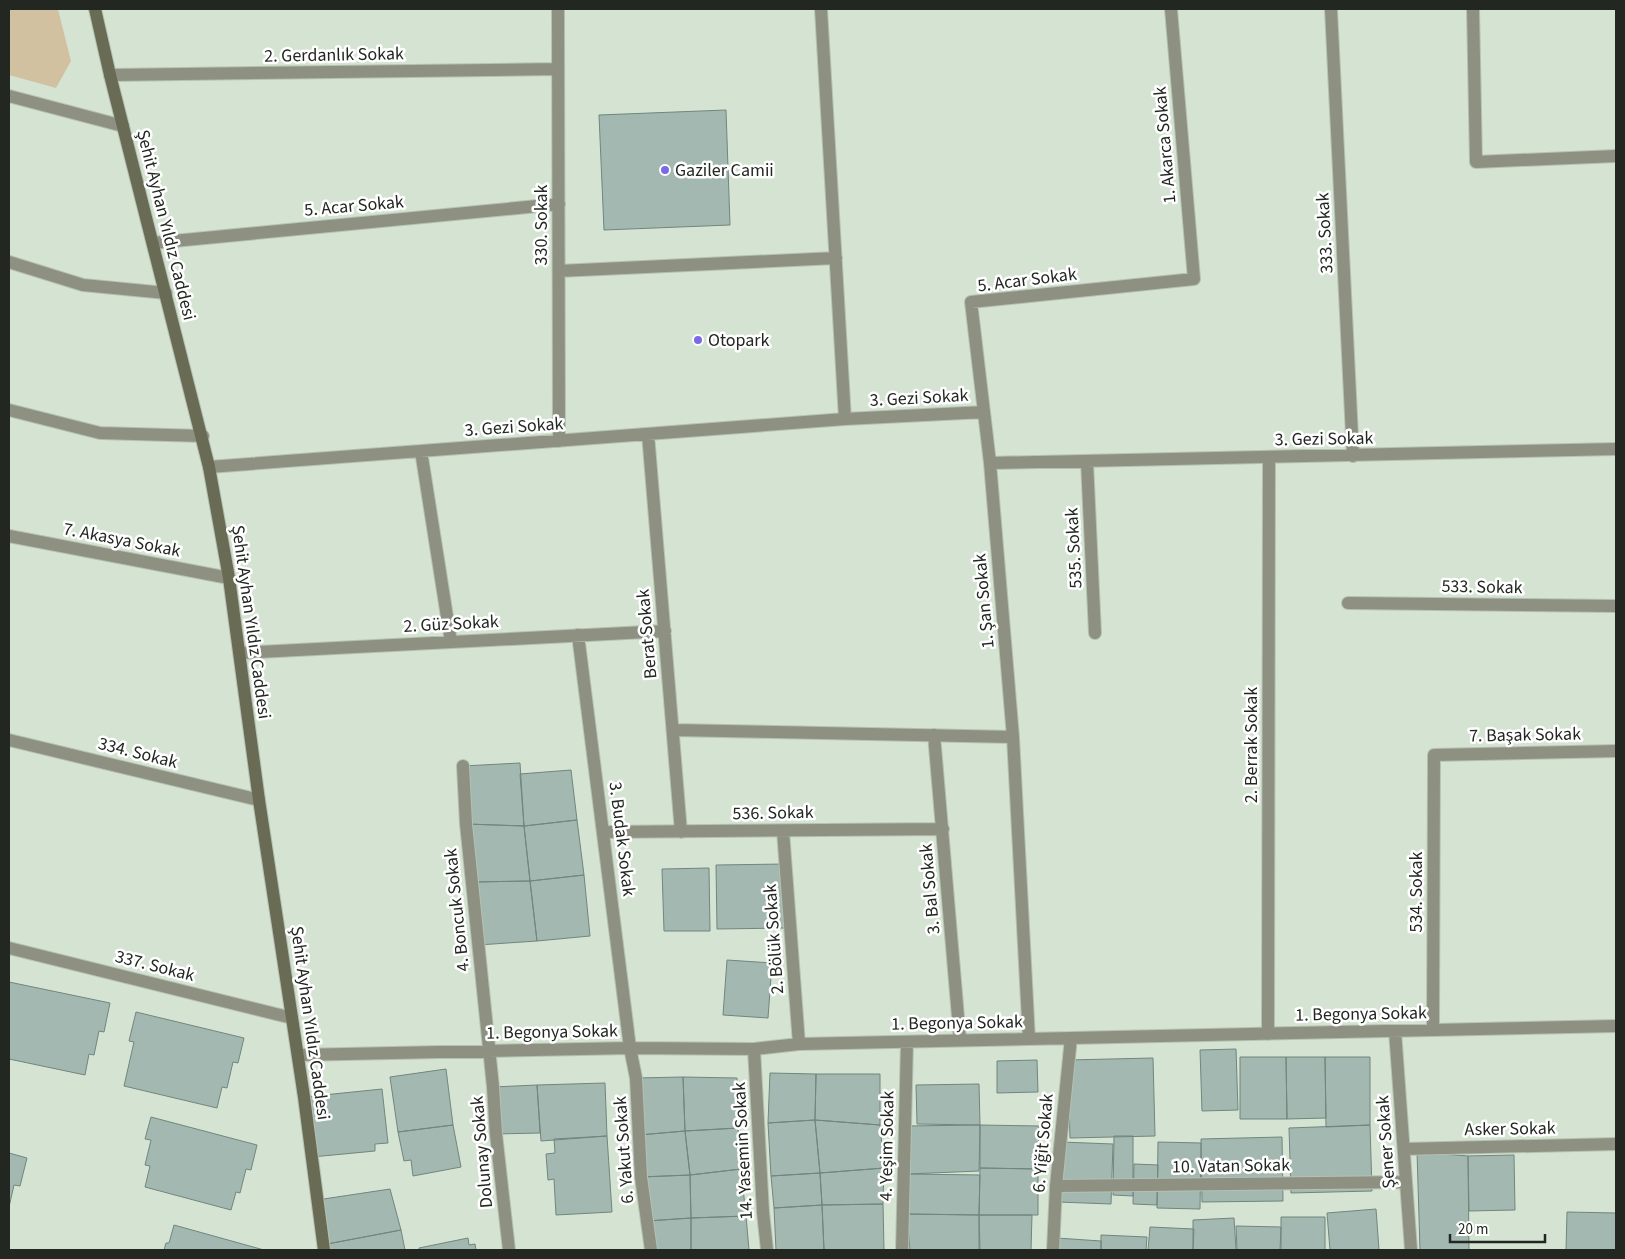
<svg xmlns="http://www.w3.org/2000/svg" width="1625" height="1259" font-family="'Source Sans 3',sans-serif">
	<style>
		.green { fill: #d2c1a1 }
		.building { fill: #a3b8b0; stroke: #71867d }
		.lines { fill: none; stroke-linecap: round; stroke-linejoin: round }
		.street-casing { stroke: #b5c1b2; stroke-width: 14 }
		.secondary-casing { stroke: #b5c1b2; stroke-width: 14 }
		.street { stroke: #8e9081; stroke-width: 12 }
		.secondary { stroke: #696b54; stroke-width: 12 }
		.poi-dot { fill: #7a6ae5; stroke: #fff; stroke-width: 2 }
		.labels { text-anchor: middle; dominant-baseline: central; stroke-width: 5; stroke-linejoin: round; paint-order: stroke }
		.street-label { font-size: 18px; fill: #222721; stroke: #fff }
		.poi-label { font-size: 18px; fill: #222721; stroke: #fff; text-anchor: start }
	</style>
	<rect width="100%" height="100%" fill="#d5e3d2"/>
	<path class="green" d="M9,9H58L71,61L56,88L9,75Z"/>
	<path class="building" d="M726,110L730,225L604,230L599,115Z
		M520,763L524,826L466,824L463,766Z
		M571,770L577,820L524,826L520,774Z
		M577,820L584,875L530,881L524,826Z
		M466,824L524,826L530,881L472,882Z
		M785,864L786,928L717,929L716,865Z
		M709,868L710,931H664L662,869Z
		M584,875L590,936L537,941L530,881Z
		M530,881L537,941L478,945L472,882Z
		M727,960L772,963L768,1018L723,1015Z
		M9,982L110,1003L104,1032L99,1031L94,1055L89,1054L85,1075L9,1059Z
		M136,1012L244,1038L238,1063L233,1062L227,1088L222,1087L217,1108L124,1086L134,1042L129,1041Z
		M1236,1049L1238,1110L1202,1111L1200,1050Z
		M1240,1057H1286L1287,1119H1240Z
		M1286,1057H1325L1326,1118L1287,1119Z
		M1325,1057H1370V1125L1326,1127Z
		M1153,1058L1155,1136L1070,1138L1068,1060Z
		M1037,1060L1038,1092L997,1093V1061Z
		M446,1069L453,1125L398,1132L390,1077Z
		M770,1073L816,1074L815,1120L768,1123Z
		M816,1074H880V1125L815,1120Z
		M683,1077L685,1131L639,1135L636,1078Z
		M683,1077L737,1078L738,1128L685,1131Z
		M605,1083L607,1136L541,1141L537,1085Z
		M979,1084L980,1125L917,1124L916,1085Z
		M537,1085L540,1133L496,1134L493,1087Z
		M382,1089L388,1143L375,1144V1151L312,1157L304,1097Z
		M151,1117L257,1145L251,1170L246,1169L240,1193L236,1192L231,1210L145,1187L150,1166L145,1165L151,1140L145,1139Z
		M815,1120L880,1125L884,1168L820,1173Z
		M815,1120L820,1173L771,1176L768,1123Z
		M453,1125L461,1167L413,1176L411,1160L404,1161L398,1132Z
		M980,1125L979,1171L908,1174L906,1126Z
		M980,1125L1039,1126L1038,1169L980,1168Z
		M1370,1125L1372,1191L1291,1193L1289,1128Z
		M738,1128L741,1169L690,1175L685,1131Z
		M685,1131L690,1175L641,1177L639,1135Z
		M607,1136L612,1212L556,1215L554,1179L548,1180L546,1154L555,1153L554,1139Z
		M1114,1136H1133V1196L1113,1195Z
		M1282,1137L1283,1201L1202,1202L1201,1139Z
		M1061,1142L1113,1144L1111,1204L1058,1202Z
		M1158,1142L1201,1143L1200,1209L1157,1208Z
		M1417,1152L1468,1156L1469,1250H1420Z
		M9,1153L27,1158L20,1186L14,1185L9,1207Z
		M1514,1155L1515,1210L1469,1211L1468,1156Z
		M1134,1164L1158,1165L1157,1205L1133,1204Z
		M884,1168L883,1204L822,1205L820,1173Z
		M980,1168L1038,1169V1215H979Z
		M741,1169L746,1216L691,1218L690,1175Z
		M820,1173L822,1205L774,1208L771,1176Z
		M908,1174L980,1175L979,1215L907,1214Z
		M690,1175L691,1218L647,1221L641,1177Z
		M390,1189L401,1230L322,1245L317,1200Z
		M883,1204L884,1250H824L822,1205Z
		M822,1205L824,1250H776L774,1208Z
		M1376,1209L1379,1250H1330L1327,1213Z
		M1567,1212L1616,1213V1250H1566Z
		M907,1214L979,1215L980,1250H910Z
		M979,1215H1032L1031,1250H979Z
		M746,1216L749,1250H691V1218Z
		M1281,1217H1325V1250H1281Z
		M691,1218V1250H651L647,1221Z
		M1234,1218L1236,1250H1193V1220Z
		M174,1225L264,1250H164L166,1243H169Z
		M1236,1226L1281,1227L1280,1250H1237Z
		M1150,1227L1194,1229L1193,1250H1148Z
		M401,1230L405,1250H324L322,1245Z
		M1101,1235L1147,1237L1146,1250H1101Z
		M468,1238L469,1245L475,1244L476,1250H419V1248Z
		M1057,1238L1101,1241V1250H1057Z"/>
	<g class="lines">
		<g class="street-casing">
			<path id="street" d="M558,9L559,441
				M821,9L845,419
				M1331,9L1353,456
				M1473,9L1476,162L1616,156
				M110,75L558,69
				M9,96L123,126
				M153,243L559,204
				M9,262L83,285L166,293
				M559,271L836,258
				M9,410L100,433L203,436
				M984,412L971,302L1194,279L1171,9
				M648,434L681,832
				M421,451L451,642
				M1087,462L1095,633
				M990,463L1013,737L1029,1039
				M209,467L845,419L984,412L990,463L1616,449
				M9,536L229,578
				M1348,603L1616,606
				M578,635L630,1048L636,1078L641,1177L651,1250
				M240,653L665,631
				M673,730L1013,737
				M934,735L960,1040
				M9,740L259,800
				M463,766L466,824L493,1087L496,1134L509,1250
				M783,831L799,1044
				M603,832L943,829
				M9,948L292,1018
				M1433,1030L1434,755L1616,751
				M1395,1031L1411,1250
				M1268,1034L1269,457
				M754,1049L763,1212L767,1250
				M298,1055L630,1048L754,1049L799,1044L1616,1026
				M1404,1149L1616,1144
				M1056,1186L1406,1182
				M902,1250L907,1042
				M1053,1250L1056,1186L1071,1038"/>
		</g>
		<g class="secondary-casing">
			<path id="secondary" d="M95,9L110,75L209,467L229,578L259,800L304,1097L324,1250"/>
		</g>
		<use href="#street" class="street"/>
		<use href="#secondary" class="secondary"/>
	</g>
	<g class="poi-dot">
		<circle cx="665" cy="170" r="5"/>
		<circle cx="698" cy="340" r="5"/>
	</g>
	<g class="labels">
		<g class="street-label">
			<text transform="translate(334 55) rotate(-1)">2. Gerdanlık Sokak</text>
			<text transform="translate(1165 145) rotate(-95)">1. Akarca Sokak</text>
			<text transform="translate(354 206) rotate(-5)">5. Acar Sokak</text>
			<text transform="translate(166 225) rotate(76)">Şehit Ayhan Yıldız Caddesi</text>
			<text transform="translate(541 225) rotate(-90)">330. Sokak</text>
			<text transform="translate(1325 233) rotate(-93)">333. Sokak</text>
			<text transform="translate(1027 280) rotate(-7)">5. Acar Sokak</text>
			<text transform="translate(919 398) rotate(-3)">3. Gezi Sokak</text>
			<text transform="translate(514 427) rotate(-4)">3. Gezi Sokak</text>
			<text transform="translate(1324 439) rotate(-1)">3. Gezi Sokak</text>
			<text transform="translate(122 540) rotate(11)">7. Akasya Sokak</text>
			<text transform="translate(1074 548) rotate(-93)">535. Sokak</text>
			<text transform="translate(1482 587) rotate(1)">533. Sokak</text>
			<text transform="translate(984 601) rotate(-95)">1. Şan Sokak</text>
			<text transform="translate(251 622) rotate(82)">Şehit Ayhan Yıldız Caddesi</text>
			<text transform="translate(451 624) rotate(-3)">2. Güz Sokak</text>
			<text transform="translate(647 634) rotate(-95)">Berat Sokak</text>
			<text transform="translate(1525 735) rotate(-1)">7. Başak Sokak</text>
			<text transform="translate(1251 745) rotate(-90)">2. Berrak Sokak</text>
			<text transform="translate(138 753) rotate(14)">334. Sokak</text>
			<text transform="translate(773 813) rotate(-1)">536. Sokak</text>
			<text transform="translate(622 839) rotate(83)">3. Budak Sokak</text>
			<text transform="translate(930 889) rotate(-95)">3. Bal Sokak</text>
			<text transform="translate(1416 892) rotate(-90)">534. Sokak</text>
			<text transform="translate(457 910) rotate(-96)">4. Boncuk Sokak</text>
			<text transform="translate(774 939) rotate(-94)">2. Bölük Sokak</text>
			<text transform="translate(155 966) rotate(14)">337. Sokak</text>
			<text transform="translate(1361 1014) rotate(-1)">1. Begonya Sokak</text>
			<text transform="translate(310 1023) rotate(82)">Şehit Ayhan Yıldız Caddesi</text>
			<text transform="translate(957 1023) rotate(-1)">1. Begonya Sokak</text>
			<text transform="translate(552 1032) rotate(-1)">1. Begonya Sokak</text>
			<text transform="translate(1510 1129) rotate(-1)">Asker Sokak</text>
			<text transform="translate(1386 1142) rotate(-94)">Şener Sokak</text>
			<text transform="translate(1043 1143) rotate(-85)">6. Yiğit Sokak</text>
			<text transform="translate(887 1146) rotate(-89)">4. Yeşim Sokak</text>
			<text transform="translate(624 1150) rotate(-94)">6. Yakut Sokak</text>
			<text transform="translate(743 1151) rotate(-93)">14. Yasemin Sokak</text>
			<text transform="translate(482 1152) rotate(-95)">Dolunay Sokak</text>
			<text transform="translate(1231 1166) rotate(-1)">10. Vatan Sokak</text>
		</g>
		<g class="poi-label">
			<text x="675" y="170">Gaziler Camii</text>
			<text x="708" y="340">Otopark</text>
		</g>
	</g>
	<rect width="1625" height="1259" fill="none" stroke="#222721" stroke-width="20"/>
	<path d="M1450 1234v8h95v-8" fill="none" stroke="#222721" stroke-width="2.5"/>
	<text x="1458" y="1234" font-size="15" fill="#222721" stroke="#ffffff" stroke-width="4" paint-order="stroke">20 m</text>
</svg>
